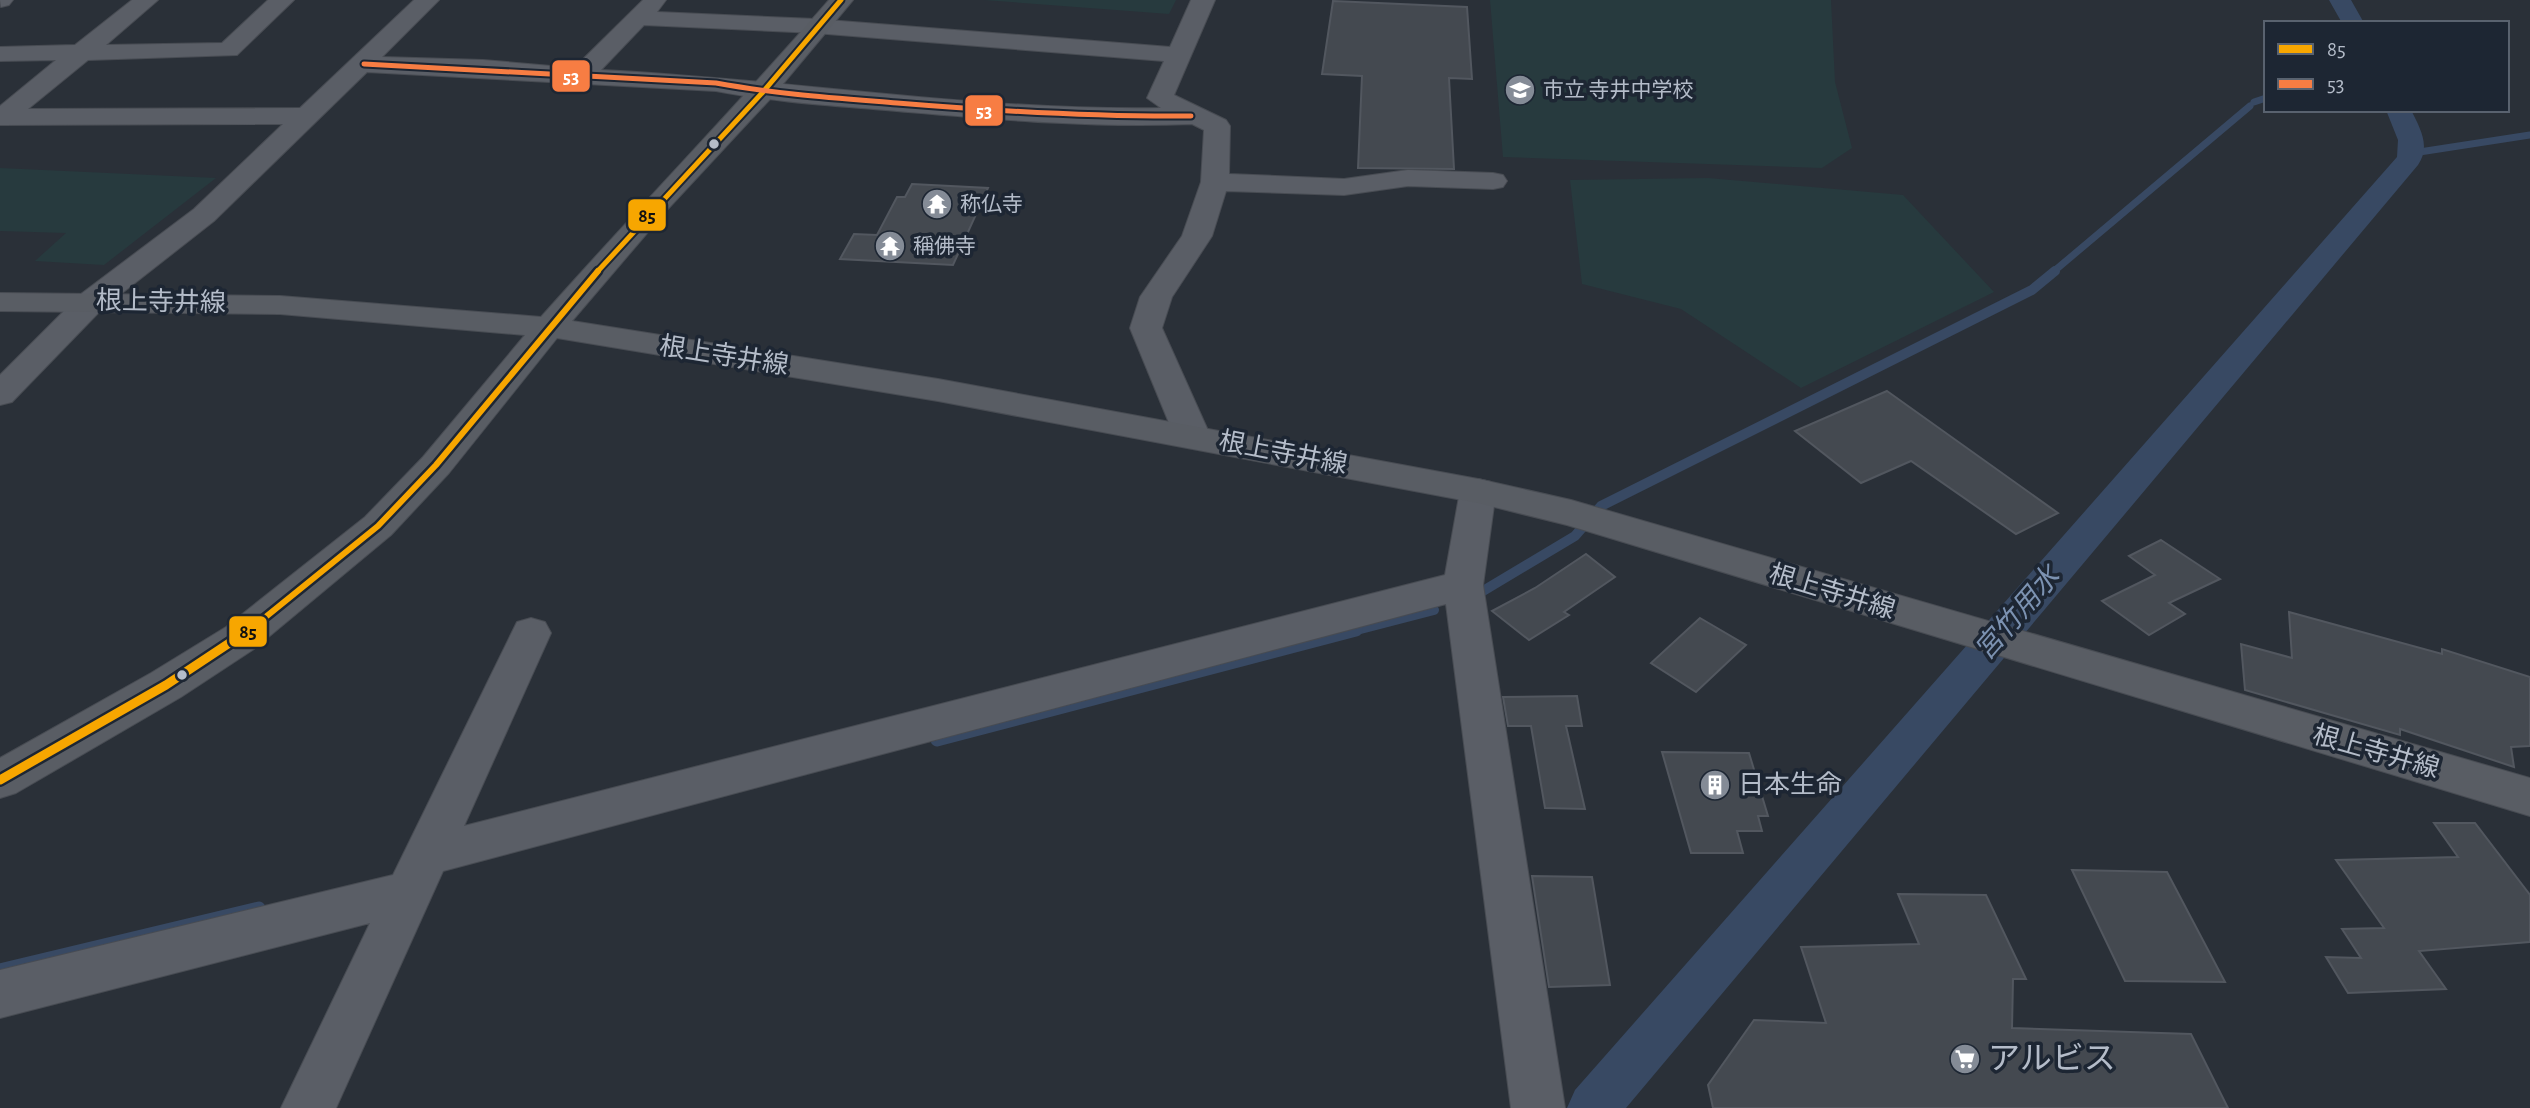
<svg xmlns="http://www.w3.org/2000/svg" width="2530" height="1108" font-family="'Alegreya Sans','Noto Sans JP',sans-serif">
	<style>
		.green { fill: #273a3e }
		.lines { fill: none; stroke-linecap: round; stroke-linejoin: round }
		.stream-far2 { stroke: #384963; stroke-width: 7 }
		.stream-far1 { stroke: #384963; stroke-width: 10 }
		.stream { stroke: #384963; stroke-width: 13 }
		.canal { fill: #384963; fill-rule: evenodd }
		.building { fill: #444950; stroke: #52575f; stroke-width: 2 }
		.minor-casing { stroke: #484c53; stroke-width: 2 }
		.secondary-casing { stroke: #484c53; stroke-width: 2 }
		.minor { fill: #5a5e66; fill-rule: evenodd }
		.secondary { fill: #595d64; fill-rule: evenodd }
		.bus-1-far2-casing { stroke: #1d2633; stroke-width: 9 }
		.bus-1-far1-casing { stroke: #1d2633; stroke-width: 11 }
		.bus-1-casing { stroke: #1d2633; stroke-width: 14 }
		.bus-2-casing { stroke: #1d2633; stroke-width: 9 }
		.bus-1-far2 { stroke: #f7a600; stroke-width: 5 }
		.bus-1-far1 { stroke: #f7a600; stroke-width: 6 }
		.bus-1 { stroke: #f7a600; stroke-width: 9 }
		.bus-2 { stroke: #f77d43; stroke-width: 5 }
		.bus-dot { fill: #b4bcc9; stroke: #1d2633; stroke-width: 2.5 }
		.labels { text-anchor: middle; dominant-baseline: central; stroke-width: 7; stroke-linejoin: round; paint-order: stroke }
		.far-poi-label { font-size: 21px; fill: #b4bcc9; stroke: #1d2633; text-anchor: start }
		.street-label { font-size: 26px; fill: #b4bcc9; stroke: #1d2633 }
		.poi-label { font-size: 26px; fill: #b4bcc9; stroke: #1d2633; text-anchor: start }
		.water-label { font-size: 28px; font-style: italic; fill: #7c92b1; stroke: #1d2633 }
		.near-poi-label { font-size: 32px; fill: #b4bcc9; stroke: #1d2633; text-anchor: start }
		.line-badge { stroke: #1d2633; stroke-width: 2.5 }
		.badge-label { font-size: 19px; text-anchor: middle; font-weight: bold; fill: #fff }
		.pale-badge-label { font-size: 19px; text-anchor: middle; font-weight: bold; fill: #111 }
	</style>
	<rect width="100%" height="100%" fill="#2a3038"/>
	<path class="green" d="M984,0H1176L1169,14Z
		M1490,0H1831L1835,82L1852,148L1822,168L1503,157Z
		M0,168L216,178L104,265L35,261L66,233L0,231Z
		M1708,178L1903,195L1994,292L1801,388L1681,309L1582,284L1570,180Z"/>
	<g class="lines">
		<path class="stream-far2" d="M2254,102L2266,98
			M2413,153L2530,135
			M2053,272L2250,106"/>
		<path class="stream-far1" d="M1478,594L1575,536L1601,506L2032,290L2055,271
			M1349,632L1434,610"/>
		<path class="stream" d="M937,740L1356,630
			M0,970L259,908"/>
		<path class="canal" d="M2329,0H2351L2364,23H2342Z
			M2386,110H2411C2420,128 2431,146 2418,165L1626,1108H1567L1575,1090L2397,157L2398,140Z"/>
	</g>
	<path class="building" d="M1333,1L1467,7L1472,79L1449,78L1454,169L1358,168L1362,76L1322,74Z
		M912,184L988,188L953,265L840,259L854,234L877,235L897,197H905Z
		M1887,391L2058,513L2016,534L1911,461L1861,483L1795,431Z
		M2161,540L2220,579L2169,603L2185,614L2149,635L2102,601L2155,575L2129,556Z
		M1586,554L1615,577L1564,612L1569,615L1529,640L1492,611L1535,588Z
		M2289,612L2442,654V649L2530,677V746L2511,747L2514,767L2400,729V735L2245,690L2241,644L2292,658Z
		M1700,618L1746,645L1696,692L1651,663Z
		M1577,696L1582,726H1566L1585,809L1545,808L1531,726H1508L1503,697Z
		M1662,752L1749,753L1768,816H1758L1762,831H1737L1743,853H1691Z
		M2434,823H2475L2530,895V942L2419,951L2446,989L2348,993L2326,957L2361,958L2342,929L2384,928L2336,860L2458,857Z
		M2072,870L2167,872L2225,982L2125,981Z
		M1532,876L1592,877L1610,985L1549,987Z
		M1898,894L1986,895L2026,979H2013L2012,1028L2191,1034L2228,1108H1713L1708,1085L1754,1020L1826,1023L1801,947L1919,944Z"/>
	<g class="lines">
		<g class="minor-casing">
			<path id="minor" d="M0,0H13L9,5L1,7Z
				M132,0H158L106,45L222,43L268,0H294L237,55L88,60L28,109L300,108L414,0H439L382,57L483,60L574,68L643,0H666L657,12L815,19L1170,47L1191,0H1215L1174,95L1226,120L1230,126L1229,174L1344,179L1408,170L1493,173L1503,175L1507,181L1503,187L1493,189L1408,186L1344,195L1226,191L1212,236L1172,297L1162,328L1210,435L1204,443L1192,446L1180,443L1174,435L1130,328L1140,297L1182,236L1201,182L1204,130L1192,124C1097,128 1002,120 908,112C843,106 779,103 716,91L367,72L214,221L103,308L12,402L0,405V375L81,294L194,209L283,124L0,125V106L56,60L0,61V47L75,45ZM644,25L815,33L1164,61L1147,98L1161,108C973,111 788,79 601,70Z
				M1478,479L1491,482L1496,491L1483,585L1565,1108H1511L1446,604L443,871L336,1108H281L370,923L0,1018V970L393,875L517,622L531,618L545,622L551,633L464,826L1445,575L1460,491L1465,482Z"/>
		</g>
		<g class="secondary-casing">
			<path id="secondary" d="M829,0H853L772,97L666,211L572,321L938,379L1478,479L1571,500L2530,778V816L1567,525L1478,503L938,401L557,338L449,473L391,535L254,649L181,697L16,793L0,798V758L151,673L226,627L365,517L423,457L525,335L280,314L0,311V293L280,296L541,317C636,210 735,108 829,0Z"/>
		</g>
		<use href="#minor" class="minor"/>
		<use href="#secondary" class="secondary"/>
		<g class="bus-1-far2-casing">
			<path id="bus-1-far2" d="M597,272L763,92L841,0"/>
		</g>
		<g class="bus-1-far1-casing">
			<path id="bus-1-far1" d="M247,632L378,526L436,465L598,271"/>
		</g>
		<g class="bus-1-casing">
			<path id="bus-1" d="M0,780L166,685L249,630"/>
		</g>
		<g class="bus-2-casing">
			<path id="bus-2" d="M364,64L716,83C776,94 836,98 897,103C995,111 1092,117 1191,116"/>
		</g>
		<use href="#bus-1-far2" class="bus-1-far2"/>
		<use href="#bus-1-far1" class="bus-1-far1"/>
		<use href="#bus-1" class="bus-1"/>
		<use href="#bus-2" class="bus-2"/>
	</g>
	<defs>
		<g id="school-disc" transform="scale(1.575)"><circle r="9.5" fill="#848b96" stroke="#1d2633"/><path d="M0-5L7-2L0 1L-7-2ZM-4 1L0 2.5L4 1V4Q0 6-4 4Z" fill="#fff"/></g>
		<g id="temple-disc" transform="scale(1.575)"><circle r="9.5" fill="#848b96" stroke="#1d2633"/><path d="M0-6L5-2H3V0L6.5 2.5H4V6H1.5V3h-3V6H-4V2.5H-6.5L-3 0V-2H-5Z" fill="#fff"/></g>
		<g id="building-disc" transform="scale(1.575)"><circle r="9.5" fill="#848b96" stroke="#1d2633"/><path d="M-4-6H4V6H1V3H-1V6H-4ZM-2.5-4.3h1.7v1.8h-1.7ZM.8-4.3h1.7v1.8H.8ZM-2.5-1h1.7V.8h-1.7ZM.8-1h1.7V.8H.8Z" fill="#fff"/></g>
		<g id="supermarket-disc" transform="scale(1.575)"><circle r="9.5" fill="#848b96" stroke="#1d2633"/><path d="M-6-5.5h2.5l.6 2H6L4.5 2H-2.5L-4.4-4H-6ZM-1.5 3.2a1.3 1.3 0 1 0 .1 0ZM3 3.2a1.3 1.3 0 1 0 .1 0Z" fill="#fff"/></g>
	</defs>
	<g fill-rule="evenodd">
		<use href="#school-disc" x="1520" y="90"/>
		<use href="#temple-disc" x="937" y="204"/>
		<use href="#temple-disc" x="890" y="246"/>
		<use href="#building-disc" x="1715" y="785"/>
		<use href="#supermarket-disc" x="1965" y="1059"/>
	</g>
	<g class="bus-dot">
		<circle cx="714" cy="144" r="6"/>
		<circle cx="182" cy="675" r="6"/>
	</g>
	<g class="labels">
		<g class="far-poi-label">
			<text x="1543" y="90">市立 寺井中学校</text>
			<text x="960" y="204">称仏寺</text>
			<text x="913" y="246">稱佛寺</text>
		</g>
		<g class="street-label">
			<text transform="translate(161 302) rotate(1)">根上寺井線</text>
			<text transform="translate(724 356) rotate(9)">根上寺井線</text>
			<text transform="translate(1283 453) rotate(11)">根上寺井線</text>
			<text transform="translate(1832 592) rotate(17)">根上寺井線</text>
			<text transform="translate(2376 752) rotate(16)">根上寺井線</text>
		</g>
		<g class="poi-label">
			<text x="1738" y="785">日本生命</text>
		</g>
		<g class="water-label">
			<text transform="translate(2018 614) rotate(-49)">宮竹用水</text>
		</g>
		<g class="near-poi-label">
			<text x="1988" y="1059">アルビス</text>
		</g>
	</g>
	<g class="line-badge">
		<rect x="551" y="59" width="40" height="34" rx="7" fill="#f77d43"/>
		<rect x="964" y="94" width="40" height="33" rx="7" fill="#f77d43"/>
		<rect x="627" y="198" width="40" height="34" rx="7" fill="#f7a600"/>
		<rect x="228" y="615" width="40" height="33" rx="7" fill="#f7a600"/>
	</g>
	<g class="badge-label">
		<text x="571" y="83">53</text>
		<text x="984" y="117">53</text>
	</g>
	<g class="pale-badge-label">
		<text x="647" y="222">85</text>
		<text x="248" y="638">85</text>
	</g>
	<rect x="2264" y="21" width="245" height="91" fill="#1d2633" stroke="#59626f" stroke-width="2"/>
	<rect x="2278" y="44" width="35" height="10" fill="#f7a600" stroke="#59626f" stroke-width="2"/>
	<text x="2327" y="56" font-size="21" fill="#b4bcc9">85</text>
	<rect x="2278" y="79" width="35" height="10" fill="#f77d43" stroke="#59626f" stroke-width="2"/>
	<text x="2327" y="91" font-size="21" fill="#b4bcc9">53</text>
</svg>
